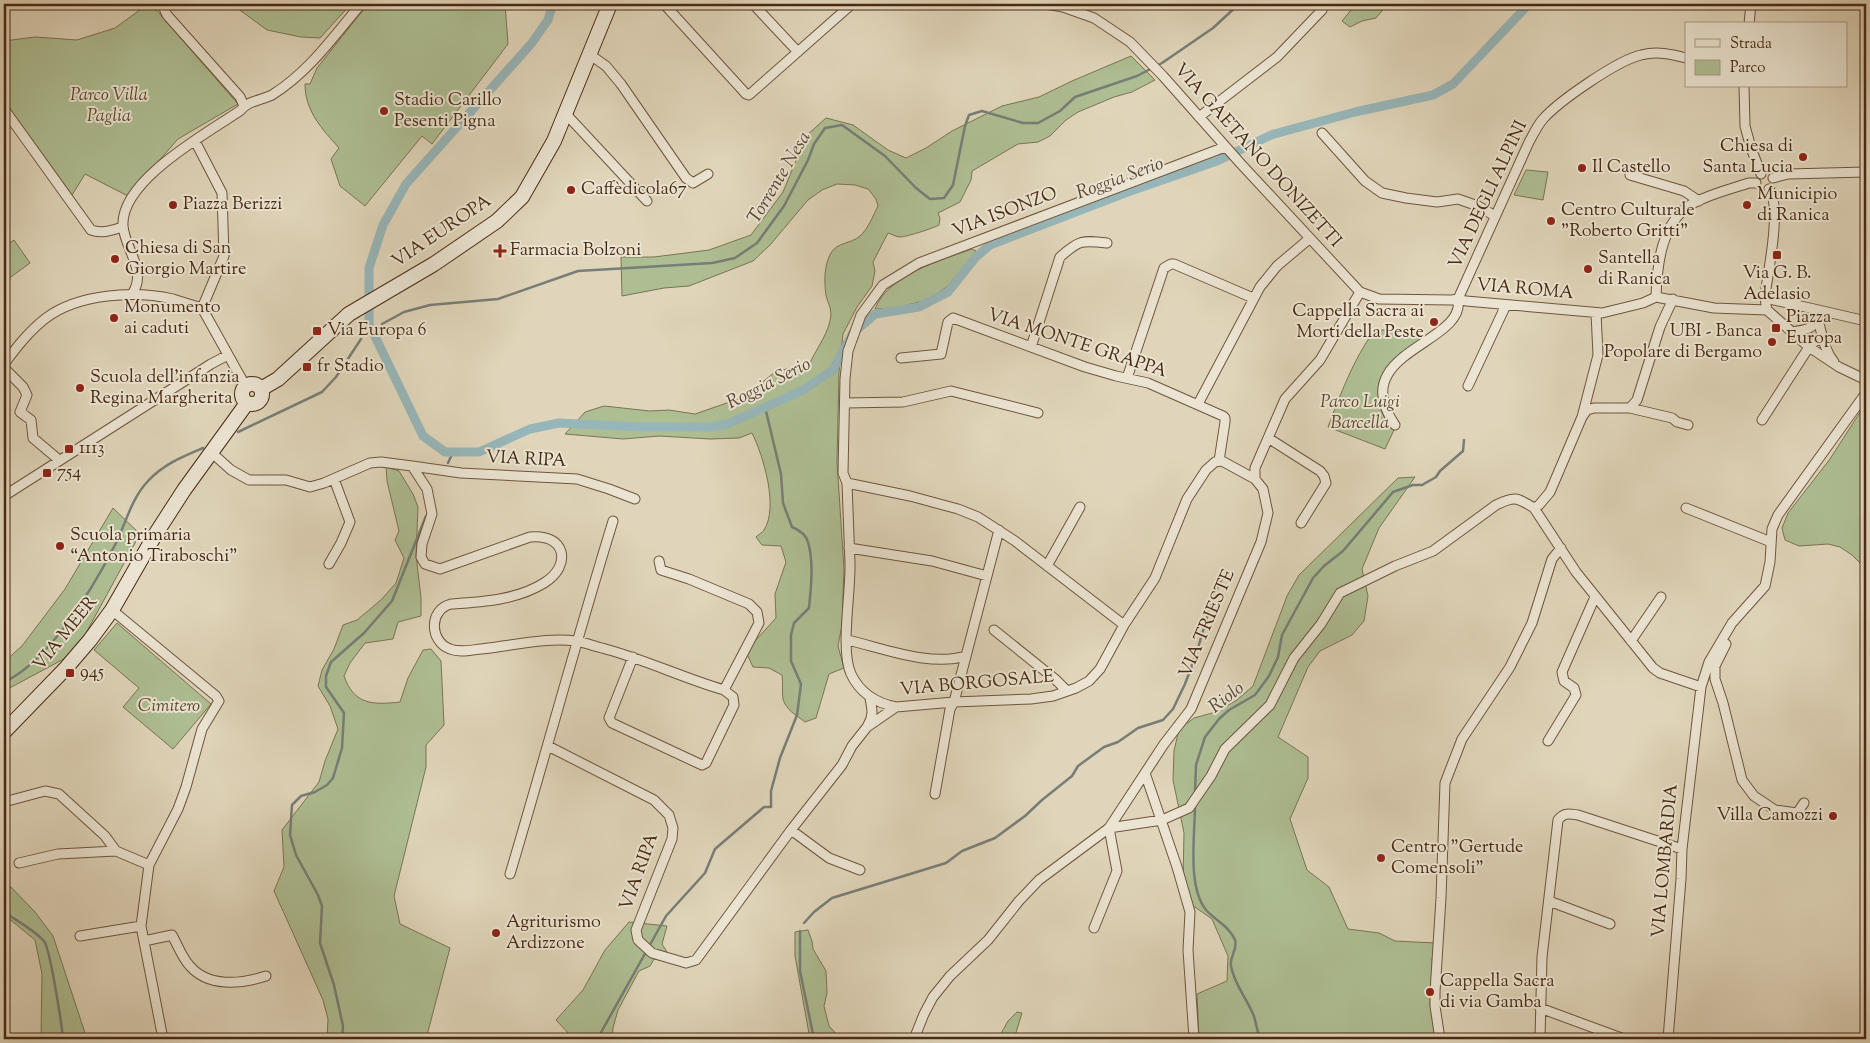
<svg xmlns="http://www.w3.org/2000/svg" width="1870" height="1043" font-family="'Sorts Mill Goudy',serif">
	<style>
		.green { fill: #aebe93; stroke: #7b7453 }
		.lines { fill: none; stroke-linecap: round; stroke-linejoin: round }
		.stream { stroke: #777e77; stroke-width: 2.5 }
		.canal { stroke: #97b6b9; stroke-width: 9 }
		.street-casing { stroke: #6e553d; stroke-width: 11 }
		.secondary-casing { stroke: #482a13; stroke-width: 16 }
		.street { stroke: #ebe4d2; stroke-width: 9 }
		.secondary { stroke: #ebe4d2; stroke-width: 14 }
		.poi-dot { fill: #8f2418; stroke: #ebe4d2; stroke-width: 2 }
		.labels { text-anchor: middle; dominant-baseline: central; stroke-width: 4; stroke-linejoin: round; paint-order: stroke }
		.park-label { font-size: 18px; font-style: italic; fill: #5c482d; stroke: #ebe4d2 }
		.poi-label { font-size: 18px; fill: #482a13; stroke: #ebe4d2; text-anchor: start }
		.street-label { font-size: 18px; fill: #482a13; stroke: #ebe4d2 }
		.water-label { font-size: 19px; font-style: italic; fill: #584634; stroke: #ebe4d2 }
	</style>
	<rect width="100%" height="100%" fill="#e0d5ba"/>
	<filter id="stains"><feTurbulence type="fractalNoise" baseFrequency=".004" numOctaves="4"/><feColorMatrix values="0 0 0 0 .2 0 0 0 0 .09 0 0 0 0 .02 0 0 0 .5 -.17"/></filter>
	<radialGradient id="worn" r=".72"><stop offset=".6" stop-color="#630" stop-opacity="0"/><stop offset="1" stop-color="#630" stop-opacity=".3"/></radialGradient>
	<path class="green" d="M148,4H151L238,104L178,139L128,196L85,174L72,195L4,101V41L35,37L77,40L115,28Z
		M234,4H351L320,38L301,37L267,30L237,8Z
		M368,4H505L508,44L432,144L422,136L365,206L340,186L331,159L339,148C322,129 305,111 305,84H310L317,68Z
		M1356,4H1388L1376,18L1362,21L1350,27L1342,21Z
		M1131,56L1155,80L1132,92L1114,97L1078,112L1066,120L1050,136L1038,142L1018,144L972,171L971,180L960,202L938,213L940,218L939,225C934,228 906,237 900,237C896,237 892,234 888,233L873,262L875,271L872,286L857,307L843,334L839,372L837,462L844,569L842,625L838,646L844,668L829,674L816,718L805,722C796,715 786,710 783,699C782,693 783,683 782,675L769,668L753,667L747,654L755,641L776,618L775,594L786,562L781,546L762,545L756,537C758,535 763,532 764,530C779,507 763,455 752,433L739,438L710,439L659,436L623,439L565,434L585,412L604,406L650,411L669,410L695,414L744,397L775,372L810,363C817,347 830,332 831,314C831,307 827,301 826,295C824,282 824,265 831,253C837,242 851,244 860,236C868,229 873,216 878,206L876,199L868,189L855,185L837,184L822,190L808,200L770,245L753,261L689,286L664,288L622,296L621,257H654L709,250L751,235L783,192L806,136L826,118L853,125L888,150L906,158L926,148L952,131L1002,106L1039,97L1072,81Z
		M1526,170L1548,172L1543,200L1514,195Z
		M14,240L30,263L4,282V247Z
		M972,249L976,251L948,286L935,295L920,302L894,308L875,309C888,275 941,260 972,249Z
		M1383,330L1421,333L1422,338L1406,350L1383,378L1390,423L1394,430L1385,449L1328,427C1341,393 1353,360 1374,331Z
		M1866,403V569L1852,555L1840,547L1828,544L1799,546L1785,540L1782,528L1788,513L1830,459Z
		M386,467L399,471L413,494L418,507L416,555L421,598V616L398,622L393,639L365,643L350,663L344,676C354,705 373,705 400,702L408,678L423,650L431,649L441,661L444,725L426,745V767L394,896L400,924L450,948L426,1039H327L328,1019L323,1000L274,891L284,867L282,830L319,782L325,761L338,729L330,706L318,686L322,670L334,649L343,625L357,620L381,600L396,583L404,558L395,540L399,531L387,481Z
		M1415,477L1379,528L1362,569L1368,596L1364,621L1352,635L1320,651L1308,667L1278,737L1308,757V778L1290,819L1307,870L1329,887L1348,929L1379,933L1395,941L1436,943L1432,959L1433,975L1430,1004L1436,1039H1199L1197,994L1227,981L1228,956L1212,919L1192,905L1183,882L1184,833L1173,780L1174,751L1179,729L1194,718L1216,712L1237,700L1253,686L1287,596L1299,575L1398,478Z
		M113,508L140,534L75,653L4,691V662L22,646L65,589Z
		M117,623L211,704L173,749L123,707L139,688L94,650Z
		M8,884L35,912L53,936L87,1039H41L42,974L35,940L7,917L4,908V887Z
		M629,922L667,926L662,944L674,963L654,959L650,966L639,971L618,1010L613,1028L612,1039H570L572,1037L556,1020L583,990L605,950Z
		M808,930L812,941L813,949L826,971L827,993L824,1006L829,1026L841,1039H810L795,956V932Z
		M1017,1012L1022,1013L1014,1039H998L1008,1021Z"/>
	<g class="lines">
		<path class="stream" d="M382,324L404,312L430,305L498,299L578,271L712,263L735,258L757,243L784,206L808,160L814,144L825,128L842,125L885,156L916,188L930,199L944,198L953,185L965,126L969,115L982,111L1023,123H1038L1060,111L1075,97L1137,76L1162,63L1213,28L1239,4
			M238,432L322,392L336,377L361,339
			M448,463L453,452
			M1198,648L1212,600L1223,576
			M4,682C49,662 93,588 115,545C126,523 131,499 148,481C164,464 182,457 203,448
			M1195,792L1196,765L1205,737L1219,719L1229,710L1255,695L1269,676L1278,657L1282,635L1313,578L1324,566L1343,551L1393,492L1413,485H1422L1436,477L1440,471L1463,451L1464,440
			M1195,805C1195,835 1187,886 1206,910C1215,920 1230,927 1235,940C1238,949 1229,958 1231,966C1234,984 1246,997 1253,1014C1257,1023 1256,1031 1261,1039
			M4,912C17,921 33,929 44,941C50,948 62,1026 63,1039
			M804,923L814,912L832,898L946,863L962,851L995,838L1025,816L1042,800L1072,776L1078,766L1104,747L1118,742L1138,728L1163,720L1173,709L1185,684L1195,657
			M800,931V971L814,1039
			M342,1039L343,1026L334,985L320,943L322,906L318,895L296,855L290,835L292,805L301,796L315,792L327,785L333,778L342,748L344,713L326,687V676L331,662L364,633L392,601L426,516
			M595,1039L599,1036L666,916L705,873L715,849L764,807H771V791L780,758L797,715L801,684L791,661V635L794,623L809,608C811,588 814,562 808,542C806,534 799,530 792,527L783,503L781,474L765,407"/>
		<path class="canal" d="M553,4L548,20L531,44L406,184L383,225L369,268V324L423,436L445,452H479L530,429L559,423L643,427H710L728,424L803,390L833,370L853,333L875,314L919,307L948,292L976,257L990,245L1125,193L1217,161L1271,135L1355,112L1433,95L1453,84L1529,4"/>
		<g class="street-casing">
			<path id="street" d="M162,4L167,15L240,97L244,106
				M664,4L746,94L749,95L852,4
				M753,4L798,52
				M1046,4L1063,7L1094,18L1130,42L1163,76L1241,164L1360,292L1379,299L1452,300L1458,299L1466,301L1602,313L1643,303L1656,297
				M1749,24L1751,4
				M589,54L606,66L621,84L686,178L693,183L708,174
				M1744,86L1745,126L1751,148L1761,174
				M4,109L91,230C102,234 112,230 123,227
				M566,114L647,201
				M1199,117L1277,57L1322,10
				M1322,133L1365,181L1382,193L1406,198L1437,202L1458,199L1478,206L1495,216
				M195,141L222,193L224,256L202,308
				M1630,175L1684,191L1699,201
				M1773,178L1788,174L1866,172
				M1769,189C1782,205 1768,273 1765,295C1765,300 1766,305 1767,310L1809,347L1839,367L1866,380
				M132,294C148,271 125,250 123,226C120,180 208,133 241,110C247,101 262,100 272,95C309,72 334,36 361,4
				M1656,297C1657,266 1661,222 1692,204C1709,194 1731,189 1749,183H1756
				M1656,297L1714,308L1767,310
				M1765,298L1814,309C1822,326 1821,346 1834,362
				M1458,299L1529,142C1533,135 1537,126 1543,119C1559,101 1618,60 1641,55C1657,51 1671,54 1686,58
				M202,308L246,387
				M1814,309L1866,321
				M1596,313L1598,355L1582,417L1550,492L1539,505L1534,508L1576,572L1653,668L1660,673L1701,687
				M1792,332C1803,330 1814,330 1817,318
				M1031,347L1060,257C1079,240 1082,240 1107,243
				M901,358L941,354L948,322L953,318L1085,367L1116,376L1148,383L1223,416L1225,418V422L1219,461
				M4,364C16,348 29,331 46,318C78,294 134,290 173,299C182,302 192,305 202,308
				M4,368L23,387L27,395L20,412L31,420L33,438L59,460
				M1127,378L1164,268L1171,264H1174L1253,298
				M1468,386L1506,305
				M845,403L903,402L951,391L1038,413
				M1198,404L1260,287L1277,266L1309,239
				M1630,408L1637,400L1660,327L1673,299
				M1582,417L1587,410L1594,408H1630L1672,418L1677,422L1688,425
				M1762,420L1809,347L1821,336
				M1395,425C1344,352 1467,344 1458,299
				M1268,438L1320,471L1324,476L1326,483L1301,523
				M211,452L231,470L249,480H286L310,487L324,483L370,463L381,462L412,466L427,489L432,514L422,544L421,557L425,564L440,569L530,537C565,533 573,565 544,583C517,600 482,602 451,604C428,610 430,642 450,649C460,653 471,650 481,649C512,646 545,637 576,641C584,642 593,646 602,648C644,659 683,678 724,690L759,623L757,612L749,604L689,579L661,570L659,561
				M412,466L461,473L577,479L609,489L635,499
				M1255,479V468L1285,399L1320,360L1360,292
				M847,483L910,496L958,509L978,517L1015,541L1124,625
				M4,496L211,364L228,355
				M1686,508L1771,542
				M849,548L932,561L987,576
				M329,564L341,543L350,522L334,479
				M1047,566L1080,507
				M112,610L216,696L219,701L202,729L186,787L178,809L149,865L141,926L163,1039
				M994,630L1055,679L1067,691
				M847,640C883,648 930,667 966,656
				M1631,641L1661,597
				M1726,644L1715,666V679L1723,703L1742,780L1754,796L1775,810L1797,813L1804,803
				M633,657L609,718L612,723L702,765L706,763L734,705L733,697L724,690
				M896,707C876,703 860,693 851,674C840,650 851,592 850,563C849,536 848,510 847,483L843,473L845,379L848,351L861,315L883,285L919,263L1225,147
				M868,725C874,715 872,709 870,698
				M1548,741L1576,695L1574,688L1564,681L1562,672L1595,597
				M548,746L654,800L669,815L673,828L672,839L636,930L638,940L652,953L686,963L696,960L791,830L842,765L852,746L867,727L896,707L954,702L1031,699L1053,696L1076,688L1089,681L1100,669L1124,625L1155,578L1187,499L1206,470L1215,462L1222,461L1255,479L1263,489L1268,513L1261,542L1191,709L1164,744L1109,828L1039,880L1019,901L988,940L950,976L933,997L924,1014L914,1039
				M1145,773L1177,867L1190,912L1188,950L1194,1039
				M935,794L950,709L954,702L999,530
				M4,802L45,791L59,794L105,836L116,851L149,865
				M1109,828L1162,820L1189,808L1211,776L1225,749L1270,705L1294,658L1321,624L1340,593L1395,566L1433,551L1496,505C1514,496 1517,497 1534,508
				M791,830L829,858L860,870
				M19,863L58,854L116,851
				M510,874C545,757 577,638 613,521
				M1549,901L1610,924
				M1094,928L1117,871L1109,828
				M80,936L141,926
				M144,941L172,935C177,944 182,957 189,965C208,988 241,984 266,976
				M1540,1008L1624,1039
				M1440,1039L1435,1006V992L1441,898L1445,783L1462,739L1510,667L1532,623L1552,559L1561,548
				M1540,1039L1542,957L1558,820C1564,812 1569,814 1578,815L1682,849
				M1668,1039L1681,879L1682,849L1701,687L1709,662L1732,623L1765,586L1770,562L1772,529L1778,515L1866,393"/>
		</g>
		<g class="secondary-casing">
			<path id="secondary" d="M242 394a10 10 0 1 1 20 0a10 10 0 1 1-20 0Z
				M261,389L278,379L349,314L434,264L497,221L522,197L554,141L610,4
				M4,732L66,668L90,640L112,610L155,535L184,490L247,403"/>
		</g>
		<use href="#street" class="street"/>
		<use href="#secondary" class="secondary"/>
	</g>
	<g class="poi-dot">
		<circle cx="384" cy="111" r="5"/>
		<circle cx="1803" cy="157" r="5"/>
		<circle cx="1582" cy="168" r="5"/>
		<circle cx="571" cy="190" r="5"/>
		<circle cx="173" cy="205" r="5"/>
		<circle cx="1747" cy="205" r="5"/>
		<circle cx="1551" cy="221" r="5"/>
		<path d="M497.5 243.5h5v5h5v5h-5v5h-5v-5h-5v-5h5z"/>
		<rect x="1772" y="250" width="10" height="10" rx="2.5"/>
		<circle cx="115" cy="259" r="5"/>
		<circle cx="1588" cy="269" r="5"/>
		<circle cx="114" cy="318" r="5"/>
		<circle cx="1434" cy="322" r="5"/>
		<rect x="1771" y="323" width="10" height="10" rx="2.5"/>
		<rect x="312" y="326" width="10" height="10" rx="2.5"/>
		<circle cx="1772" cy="342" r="5"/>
		<rect x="302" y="362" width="10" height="10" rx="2.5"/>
		<circle cx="80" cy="388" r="5"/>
		<rect x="64" y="444" width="10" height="10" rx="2.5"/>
		<rect x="42" y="468" width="10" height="10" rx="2.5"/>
		<circle cx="60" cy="546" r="5"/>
		<rect x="65" y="668" width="10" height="10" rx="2.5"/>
		<circle cx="1833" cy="816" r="5"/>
		<circle cx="1381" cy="858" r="5"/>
		<circle cx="496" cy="933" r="5"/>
		<circle cx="1430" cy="992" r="5"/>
	</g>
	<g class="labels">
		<g class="park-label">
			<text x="109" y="96">Parco Villa<tspan x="109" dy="21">Paglia</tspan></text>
			<text x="1360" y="403">Parco Luigi<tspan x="1360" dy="21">Barcella</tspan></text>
			<text x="169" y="707">Cimitero</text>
		</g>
		<g class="poi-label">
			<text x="394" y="101">Stadio Carillo<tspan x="394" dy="21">Pesenti Pigna</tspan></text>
			<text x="1793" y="147" text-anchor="end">Chiesa di<tspan x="1793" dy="21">Santa Lucia</tspan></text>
			<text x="1592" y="168">Il Castello</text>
			<text x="581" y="190">Caffèdicola67</text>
			<text x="1757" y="195">Municipio<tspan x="1757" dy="21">di Ranica</tspan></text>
			<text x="183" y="205">Piazza Berizzi</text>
			<text x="1561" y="211">Centro Culturale<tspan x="1561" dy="21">"Roberto Gritti"</tspan></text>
			<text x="125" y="249">Chiesa di San<tspan x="125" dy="21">Giorgio Martire</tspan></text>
			<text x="510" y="251">Farmacia Bolzoni</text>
			<text x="1598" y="259">Santella<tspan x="1598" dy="21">di Ranica</tspan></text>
			<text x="1777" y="274" text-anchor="middle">Via G. B.<tspan x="1777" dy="21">Adelasio</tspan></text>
			<text x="124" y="308">Monumento<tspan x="124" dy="21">ai caduti</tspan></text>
			<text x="1424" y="312" text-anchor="end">Cappella Sacra ai<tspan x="1424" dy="21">Morti della Peste</tspan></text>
			<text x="1786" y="318">Piazza<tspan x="1786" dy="21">Europa</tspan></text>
			<text x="327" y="331">Via Europa 6</text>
			<text x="1762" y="332" text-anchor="end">UBI - Banca<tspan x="1762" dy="21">Popolare di Bergamo</tspan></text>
			<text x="317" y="367">fr Stadio</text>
			<text x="90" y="378">Scuola dell’infanzia<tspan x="90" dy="21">Regina Margherita</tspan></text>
			<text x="79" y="449">1113</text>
			<text x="57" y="473">754</text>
			<text x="70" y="536">Scuola primaria<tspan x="70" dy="21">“Antonio Tiraboschi”</tspan></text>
			<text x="80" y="673">945</text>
			<text x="1823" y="816" text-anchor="end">Villa Camozzi</text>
			<text x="1391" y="848">Centro "Gertude<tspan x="1391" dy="21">Comensoli"</tspan></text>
			<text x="506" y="923">Agriturismo<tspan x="506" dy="21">Ardizzone</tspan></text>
			<text x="1440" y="982">Cappella Sacra<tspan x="1440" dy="21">di via Gamba</tspan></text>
		</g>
		<g class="street-label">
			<text transform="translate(1257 156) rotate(48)">VIA GAETANO DONIZETTI</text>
			<text transform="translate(1489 195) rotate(-65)">VIA DEGLI ALPINI</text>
			<text transform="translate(1005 213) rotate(-21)">VIA ISONZO</text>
			<text transform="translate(442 232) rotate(-34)">VIA EUROPA</text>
			<text transform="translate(1525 290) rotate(5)">VIA ROMA</text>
			<text transform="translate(1077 344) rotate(18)">VIA MONTE GRAPPA</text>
			<text transform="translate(526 460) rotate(3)">VIA RIPA</text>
			<text transform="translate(1208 624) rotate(-67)">VIA TRIESTE</text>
			<text transform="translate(66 634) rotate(-51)">VIA MEER</text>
			<text transform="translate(977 684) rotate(-5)">VIA BORGOSALE</text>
			<text transform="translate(1666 861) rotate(-85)">VIA LOMBARDIA</text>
			<text transform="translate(640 872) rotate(-70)">VIA RIPA</text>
		</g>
		<g class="water-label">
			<text transform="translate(780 178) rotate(-59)">Torrente Nesa</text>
			<text transform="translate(1120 179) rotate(-20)">Roggia Serio</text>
			<text transform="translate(769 384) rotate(-27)">Roggia Serio</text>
			<text transform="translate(1227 698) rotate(-38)">Riolo</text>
		</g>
	</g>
	<rect width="1870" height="1043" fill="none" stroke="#e0d5ba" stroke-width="20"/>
	<rect x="5" y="5" width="1860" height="1033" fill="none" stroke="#482a13" stroke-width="2.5"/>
	<rect x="10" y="10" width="1850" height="1023" fill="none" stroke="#482a13"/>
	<rect x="1685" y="22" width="162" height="65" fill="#ebe4d2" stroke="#aa9a86"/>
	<rect x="1695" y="39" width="25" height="8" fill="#ebe4d2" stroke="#aa9a86"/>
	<text x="1730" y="48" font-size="15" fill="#482a13">Strada</text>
	<rect x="1695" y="60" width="25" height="15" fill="#aebe93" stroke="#aa9a86"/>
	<text x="1730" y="72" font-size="15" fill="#482a13">Parco</text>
	<rect width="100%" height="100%" filter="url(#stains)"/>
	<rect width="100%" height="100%" fill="url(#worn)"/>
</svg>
